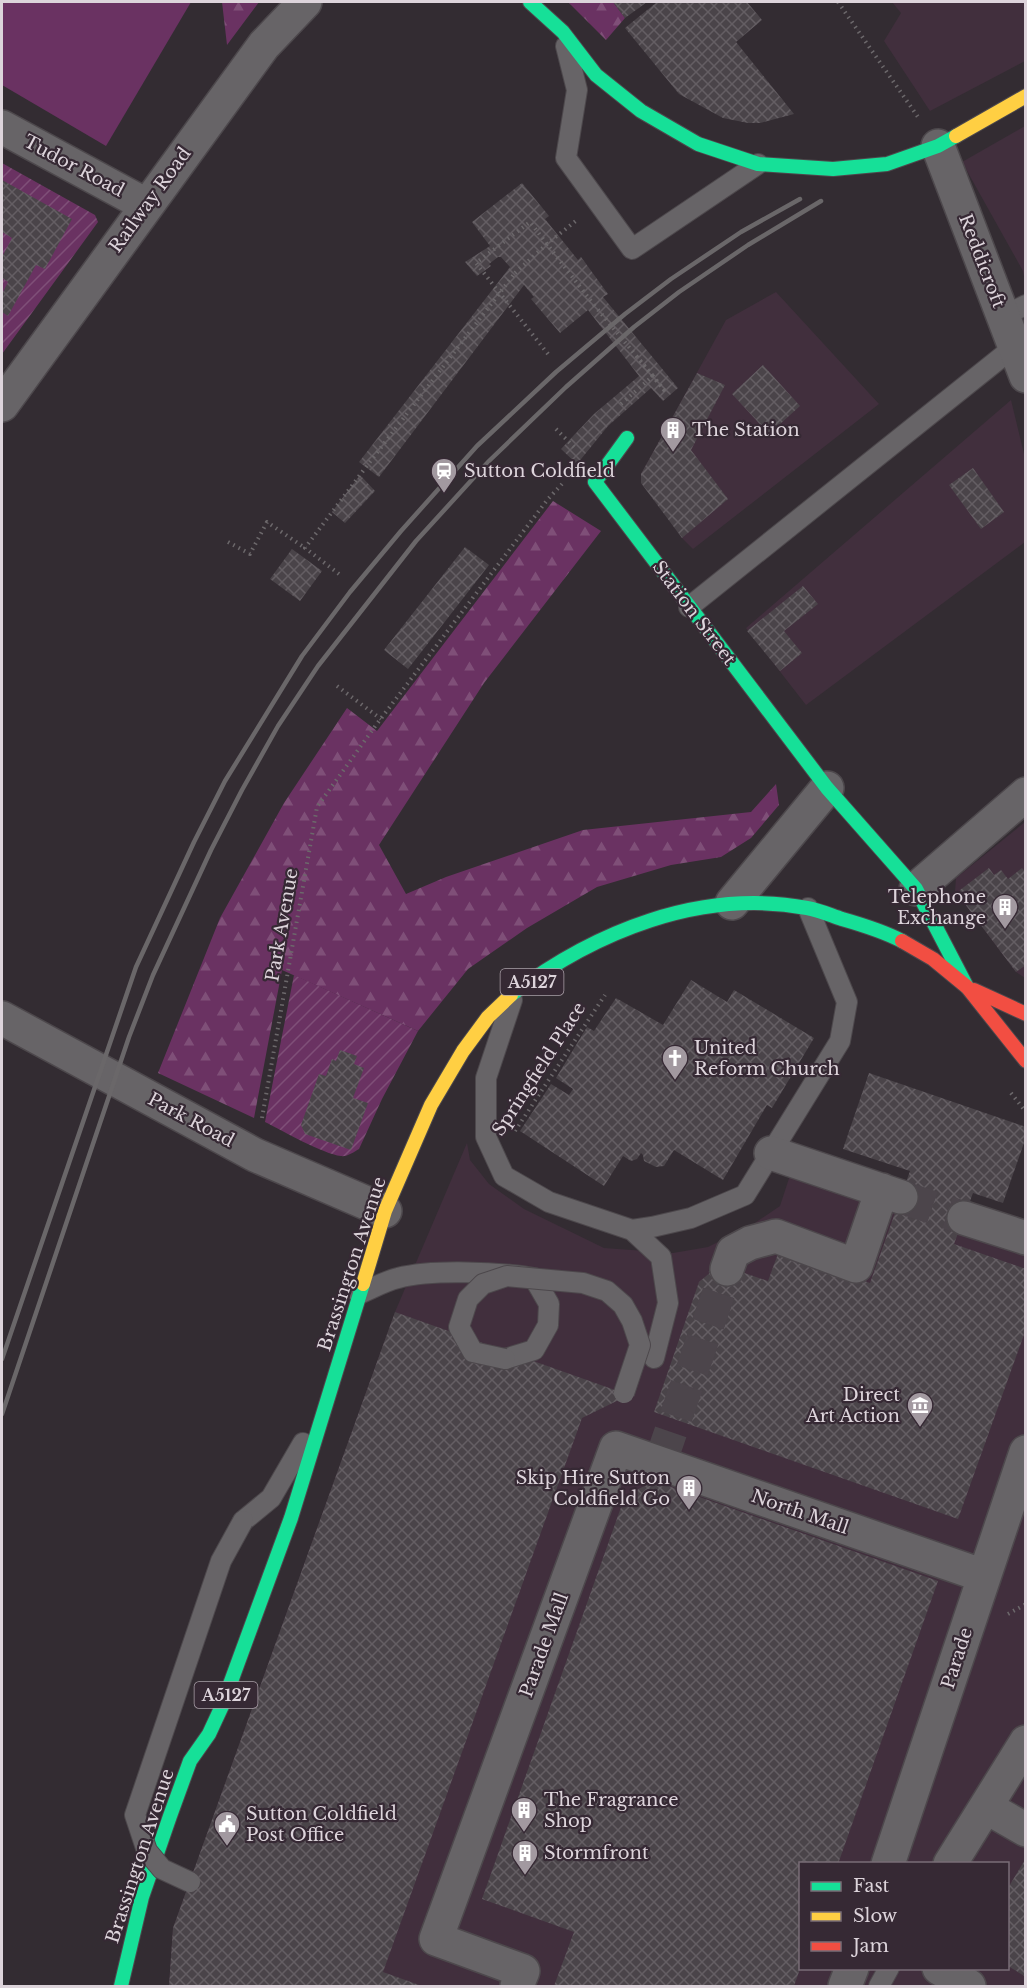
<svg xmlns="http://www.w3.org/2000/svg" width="1027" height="1988" font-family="'Libre Baskerville',serif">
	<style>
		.built { fill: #412f3d; fill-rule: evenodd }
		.forest { fill: url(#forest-firs) }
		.garden { fill: url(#garden-furrows) }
		.pitch { fill: #6a3262 }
		.building { fill: url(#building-cross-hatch) }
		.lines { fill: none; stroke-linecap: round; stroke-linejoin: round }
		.street-tunnel { stroke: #4c454b; stroke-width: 33; stroke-dasharray: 33 16; stroke-linecap: butt }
		.lane-casing { stroke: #4d484c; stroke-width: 22 }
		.street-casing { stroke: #4d484c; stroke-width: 36 }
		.fast-casing { stroke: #4d484c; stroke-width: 16 }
		.slow-casing { stroke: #4d484c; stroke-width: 16 }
		.jam-casing { stroke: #4d484c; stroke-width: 16 }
		.path { stroke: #6c686b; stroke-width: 4; stroke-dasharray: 1.5 4.5; stroke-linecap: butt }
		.lane { stroke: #676467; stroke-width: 20 }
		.street { stroke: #676467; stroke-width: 33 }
		.fast { stroke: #16e098; stroke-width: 14 }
		.slow { stroke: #ffcf43; stroke-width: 14 }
		.jam { stroke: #f24e42; stroke-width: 14 }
		.rail { stroke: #6a6769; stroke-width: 4.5 }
		.lane-bridge-casing { stroke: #4d484c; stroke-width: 22; stroke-linecap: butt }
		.path-bridge { stroke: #6c686b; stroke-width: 4; stroke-dasharray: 1.5 4.5; stroke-linecap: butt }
		.lane-bridge { stroke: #676467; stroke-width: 20 }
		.labels { text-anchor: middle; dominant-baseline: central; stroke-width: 4.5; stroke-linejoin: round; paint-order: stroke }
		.shield { fill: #362934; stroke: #aba1a9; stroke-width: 1.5 }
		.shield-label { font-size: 16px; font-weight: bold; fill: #ddd4db }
		.street-label { font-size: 18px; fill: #ddd4db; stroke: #362934 }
		.poi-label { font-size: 18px; fill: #ddd4db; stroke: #362934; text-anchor: start }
	</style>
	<defs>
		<pattern id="forest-firs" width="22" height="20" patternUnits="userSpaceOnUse" patternTransform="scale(1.5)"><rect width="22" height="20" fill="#6a3262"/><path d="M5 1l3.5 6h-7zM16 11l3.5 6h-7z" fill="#7f4f78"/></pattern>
		<pattern id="garden-furrows" width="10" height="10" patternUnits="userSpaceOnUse" patternTransform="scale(1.5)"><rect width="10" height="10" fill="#6a3262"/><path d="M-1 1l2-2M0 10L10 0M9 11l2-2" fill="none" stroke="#7f4f78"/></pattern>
		<pattern id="building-cross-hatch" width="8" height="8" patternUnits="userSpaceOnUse" patternTransform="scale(1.5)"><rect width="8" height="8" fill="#4a4449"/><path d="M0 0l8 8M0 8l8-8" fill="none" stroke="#645e63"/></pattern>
	</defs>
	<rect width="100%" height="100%" fill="#332c32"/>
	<path class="built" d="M892,2H1025V61L930,111L884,41L901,13Z
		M1025,126V282L1023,271L962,162Z
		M776,292L879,404L693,549L682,538L641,474L726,320Z
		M1011,400L1025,458V542L806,705L746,628Z
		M1025,822V978L1016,972L955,891L956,878Z
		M467,1143L470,1160L489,1184L524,1209L604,1248L673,1253L708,1247L752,1225L780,1206L793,1166L1025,1245V1986H169L173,1928L395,1312ZM800,1864H1008V1968H800Z"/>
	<path class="forest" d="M222,2H259L227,45Z
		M568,2H613L625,18L606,40Z
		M553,501L601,531L484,683L379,845L406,894L446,877L583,830L751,812L776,784L779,805L751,838L721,857L671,865L597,887L527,928L468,969L418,1031L282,970L254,1118L158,1073L220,918L284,803L347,708L377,731Z"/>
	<path class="garden" d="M2,163L95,215L98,222L2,354Z
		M294,975L418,1031L382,1099L359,1149C354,1152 347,1157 341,1156C323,1154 283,1131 265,1122Z"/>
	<path class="pitch" d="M2,2H191L106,146L2,85Z"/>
	<path class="building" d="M613,2H647L625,18Z
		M657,2H747L762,20L736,42L794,114L760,123H748L723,118L679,94L625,28Z
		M2,180L72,219L45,269L36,265L8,316L2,312V294L8,282L2,278V257L12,238L2,232Z
		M522,183L549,216L545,219L578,260L581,257L608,294L603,297L678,388L663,401L651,388L608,426L577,464L561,449L594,414L639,376L588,310L560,333L531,299L534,297L524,285L379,477L359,462L510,267L501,257H498L489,264L491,266L477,276L465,262L490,246L472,222Z
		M763,365L800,406L769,434L732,394Z
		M697,373L725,385L691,450L728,499L682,538L641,483V474Z
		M973,468L1004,512L981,529L949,485Z
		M360,475L375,491L345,523L332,512Z
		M465,547L489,565L408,669L384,650Z
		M292,549L322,571L300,601L270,579Z
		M803,586L818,604L784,631L802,653L780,671L747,631Z
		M989,868L994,875L1001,870L1008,879L1022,868L1026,873V965L1016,972L959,896L960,890Z
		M691,980L727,1002L734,990L814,1038L772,1108L767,1105L723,1180L674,1150L664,1166L656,1167L644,1161L643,1155L641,1153L637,1159L631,1161L623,1156L604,1186L520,1131L551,1084L569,1095L573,1089L556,1078L587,1027L594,1031L616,998L663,1025Z
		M340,1050L357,1056L354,1064L364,1068L353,1098L368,1103L351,1150L305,1134L301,1125L319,1074L326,1076L332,1059L336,1061Z
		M869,1073L1026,1127V1137L1003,1203L973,1193L954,1244L1026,1269V1329L958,1519L654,1412L699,1282L712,1271L733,1269L768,1281L779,1251L870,1283L910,1171L843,1149Z
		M395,1312L629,1395L582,1418L383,1972L422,1986H169L173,1928Z
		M654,1481L938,1581L838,1864H800V1969L794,1986H554L574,1932L482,1899L625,1496Z
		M1026,1858V1977L1008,1966V1888Z"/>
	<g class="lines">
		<path class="street-tunnel" d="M901,1197L964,1218
			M660,1463L727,1269"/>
		<g class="lane-casing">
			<path id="lane" d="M566,46L577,90L566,158L632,249L758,164
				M1003,316L1026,305
				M689,607L1014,347
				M512,1000L486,1078V1137L504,1176L549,1202L632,1230L652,1227L691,1218L745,1195L840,1041L847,1002L808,908
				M632,1230L661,1257L668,1303L654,1358
				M359,1294C371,1289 385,1281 398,1278C433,1269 498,1272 534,1278L549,1304L548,1325L534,1350L505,1359
				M243,1521L271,1498L303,1443
				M879,1986L889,1968"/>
		</g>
		<g class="street-casing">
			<path id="street" d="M2,127L146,205
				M938,146L1026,376
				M2,405L264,45L305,2
				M916,889L1026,794
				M732,903L827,788
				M2,1018L255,1155L385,1211
				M771,1153L901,1197
				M964,1218L1026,1238
				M727,1269L733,1252L750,1243L776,1236L856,1266L882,1190
				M986,1807L1026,1830
				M888,1864L1026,1452
				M950,1864L1026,1742
				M939,1968L969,1986
				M517,1986L523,1971L436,1939L616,1448L984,1576
				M845,1986L852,1968"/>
		</g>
		<g class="fast-casing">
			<path id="fast" d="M530,2L563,32L596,75L641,111L698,144L758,164L833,169L887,164L938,146L956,136
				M627,438L595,482L827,788L916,889L967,987
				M511,995C594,932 701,888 807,908C819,910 830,915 842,919C863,925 883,931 902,941
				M121,1986L142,1897L170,1816L190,1761L209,1734L222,1706L291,1518L363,1284"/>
		</g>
		<g class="slow-casing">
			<path id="slow" d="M956,136L1026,96
				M363,1284L385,1211L431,1105L463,1051L488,1017L511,995"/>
		</g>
		<g class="jam-casing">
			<path id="jam" d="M902,941L933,959L967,987L1026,1061
				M974,990L1026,1014"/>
		</g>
		<path class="path" d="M838,2L918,117
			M515,273L547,244L577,220
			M548,354L476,263L530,222L594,305
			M621,404L653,376L664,390L637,357
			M556,429L575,448L577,446
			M228,542L250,554L267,522L305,548
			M339,574L305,548L366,467
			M337,686L381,719
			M1011,1093L1026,1112
			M262,1118L317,807L376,725L548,499L562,484
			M515,1131L605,995
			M1008,1614L1026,1604"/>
		<use href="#lane" class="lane"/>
		<use href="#street" class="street"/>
		<use href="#fast" class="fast"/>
		<use href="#slow" class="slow"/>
		<use href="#jam" class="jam"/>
		<path class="rail" d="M2,1359L136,967L194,842L225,781L302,656L350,592L401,531L477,446L556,372L625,314L671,279L741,232L800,199
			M2,1414L129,1037L153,975L211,850L242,790L278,726L318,666L416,541L489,461L566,387L634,327L679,292L748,245L821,201"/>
		<g class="lane-bridge-casing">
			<path id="lane-bridge" d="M505,1359L473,1352L459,1327L468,1299L483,1284L507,1276L583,1283L607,1291L623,1305L632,1321L640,1345L624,1393
				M190,1882L162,1869L147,1851L135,1815L221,1561L243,1521"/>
		</g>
		<path class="path-bridge" d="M594,305L653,376
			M366,467L515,273"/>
		<use href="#lane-bridge" class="lane-bridge"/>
	</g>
	<defs>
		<g id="building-pin" transform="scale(1.35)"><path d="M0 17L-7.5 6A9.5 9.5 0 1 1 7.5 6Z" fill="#a299a0" stroke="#362934"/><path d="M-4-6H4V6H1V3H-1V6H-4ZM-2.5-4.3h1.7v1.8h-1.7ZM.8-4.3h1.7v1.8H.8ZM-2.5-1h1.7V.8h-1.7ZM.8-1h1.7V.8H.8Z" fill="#fff"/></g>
		<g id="station-pin" transform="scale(1.35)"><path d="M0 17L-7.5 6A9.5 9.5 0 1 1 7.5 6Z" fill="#a299a0" stroke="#362934"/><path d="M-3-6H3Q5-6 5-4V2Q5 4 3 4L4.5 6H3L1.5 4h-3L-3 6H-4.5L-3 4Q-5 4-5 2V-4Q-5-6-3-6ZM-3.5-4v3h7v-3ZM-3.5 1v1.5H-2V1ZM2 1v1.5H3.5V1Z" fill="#fff"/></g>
		<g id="church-pin" transform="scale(1.35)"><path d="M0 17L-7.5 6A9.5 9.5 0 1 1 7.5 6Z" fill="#a299a0" stroke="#362934"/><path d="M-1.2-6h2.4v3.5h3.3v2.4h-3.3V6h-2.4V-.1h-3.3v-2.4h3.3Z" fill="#fff"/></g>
		<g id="museum-pin" transform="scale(1.35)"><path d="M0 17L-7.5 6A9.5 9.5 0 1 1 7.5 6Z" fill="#a299a0" stroke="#362934"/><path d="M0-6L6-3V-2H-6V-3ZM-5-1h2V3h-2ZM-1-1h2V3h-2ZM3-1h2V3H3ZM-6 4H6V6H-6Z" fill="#fff"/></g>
		<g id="civic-pin" transform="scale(1.35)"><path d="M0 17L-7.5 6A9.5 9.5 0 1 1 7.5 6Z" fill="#a299a0" stroke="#362934"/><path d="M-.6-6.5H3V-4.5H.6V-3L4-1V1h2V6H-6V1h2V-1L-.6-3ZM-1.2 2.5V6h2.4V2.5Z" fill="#fff"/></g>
	</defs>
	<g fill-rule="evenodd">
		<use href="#building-pin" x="673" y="430"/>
		<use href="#station-pin" x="444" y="471"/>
		<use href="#building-pin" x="1005" y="907"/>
		<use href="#church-pin" x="675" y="1058"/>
		<use href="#museum-pin" x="920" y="1405"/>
		<use href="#building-pin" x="689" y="1488"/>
		<use href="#building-pin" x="524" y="1810"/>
		<use href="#civic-pin" x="227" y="1824"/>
		<use href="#building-pin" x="525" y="1853"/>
	</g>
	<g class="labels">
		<g class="shield">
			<rect x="500.5" y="969" width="63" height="26" rx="4.5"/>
			<rect x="194.5" y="1682" width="63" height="26" rx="4.5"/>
		</g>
		<g class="shield-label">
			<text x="532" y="982">A5127</text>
			<text x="226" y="1695">A5127</text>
		</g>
		<g class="street-label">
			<text transform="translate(74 166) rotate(28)">Tudor Road</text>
			<text transform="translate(150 200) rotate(-54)">Railway Road</text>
			<text transform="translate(982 261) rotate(69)">Reddicroft</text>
			<text transform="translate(694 613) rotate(53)">Station Street</text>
			<text transform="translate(282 925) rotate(-80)">Park Avenue</text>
			<text transform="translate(539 1069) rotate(-57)">Springfield Place</text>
			<text transform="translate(191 1120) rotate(28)">Park Road</text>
			<text transform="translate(352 1264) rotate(-72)">Brassington Avenue</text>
			<text transform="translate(800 1512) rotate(19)">North Mall</text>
			<text transform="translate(544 1645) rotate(-70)">Parade Mall</text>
			<text transform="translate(957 1658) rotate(-72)">Parade</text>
			<text transform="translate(140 1856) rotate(-72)">Brassington Avenue</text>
		</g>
		<g class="poi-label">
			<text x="692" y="430">The Station</text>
			<text x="464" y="471">Sutton Coldfield</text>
			<text x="986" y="897" text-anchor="end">Telephone<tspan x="986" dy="21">Exchange</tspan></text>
			<text x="694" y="1048">United<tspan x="694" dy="21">Reform Church</tspan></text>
			<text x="900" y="1395" text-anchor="end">Direct<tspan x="900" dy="21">Art Action</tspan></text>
			<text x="670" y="1478" text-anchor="end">Skip Hire Sutton<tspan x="670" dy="21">Coldfield Go</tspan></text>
			<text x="544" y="1800">The Fragrance<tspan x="544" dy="21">Shop</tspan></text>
			<text x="246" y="1814">Sutton Coldfield<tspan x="246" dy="21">Post Office</tspan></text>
			<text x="544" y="1853">Stormfront</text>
		</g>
	</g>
	<rect width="1027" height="1988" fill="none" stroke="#ddd4db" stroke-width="6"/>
	<rect x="799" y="1862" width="210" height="108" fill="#362934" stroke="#796d77" stroke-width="1.5"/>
	<rect x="811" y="1882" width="30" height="9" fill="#16e098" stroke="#796d77" stroke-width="1.5"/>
	<text x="853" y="1892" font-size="18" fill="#ddd4db">Fast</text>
	<rect x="811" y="1912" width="30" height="9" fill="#ffcf43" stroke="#796d77" stroke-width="1.5"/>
	<text x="853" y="1922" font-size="18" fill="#ddd4db">Slow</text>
	<rect x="811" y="1942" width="30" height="9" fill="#f24e42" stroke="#796d77" stroke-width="1.5"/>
	<text x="853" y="1952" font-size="18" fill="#ddd4db">Jam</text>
</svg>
